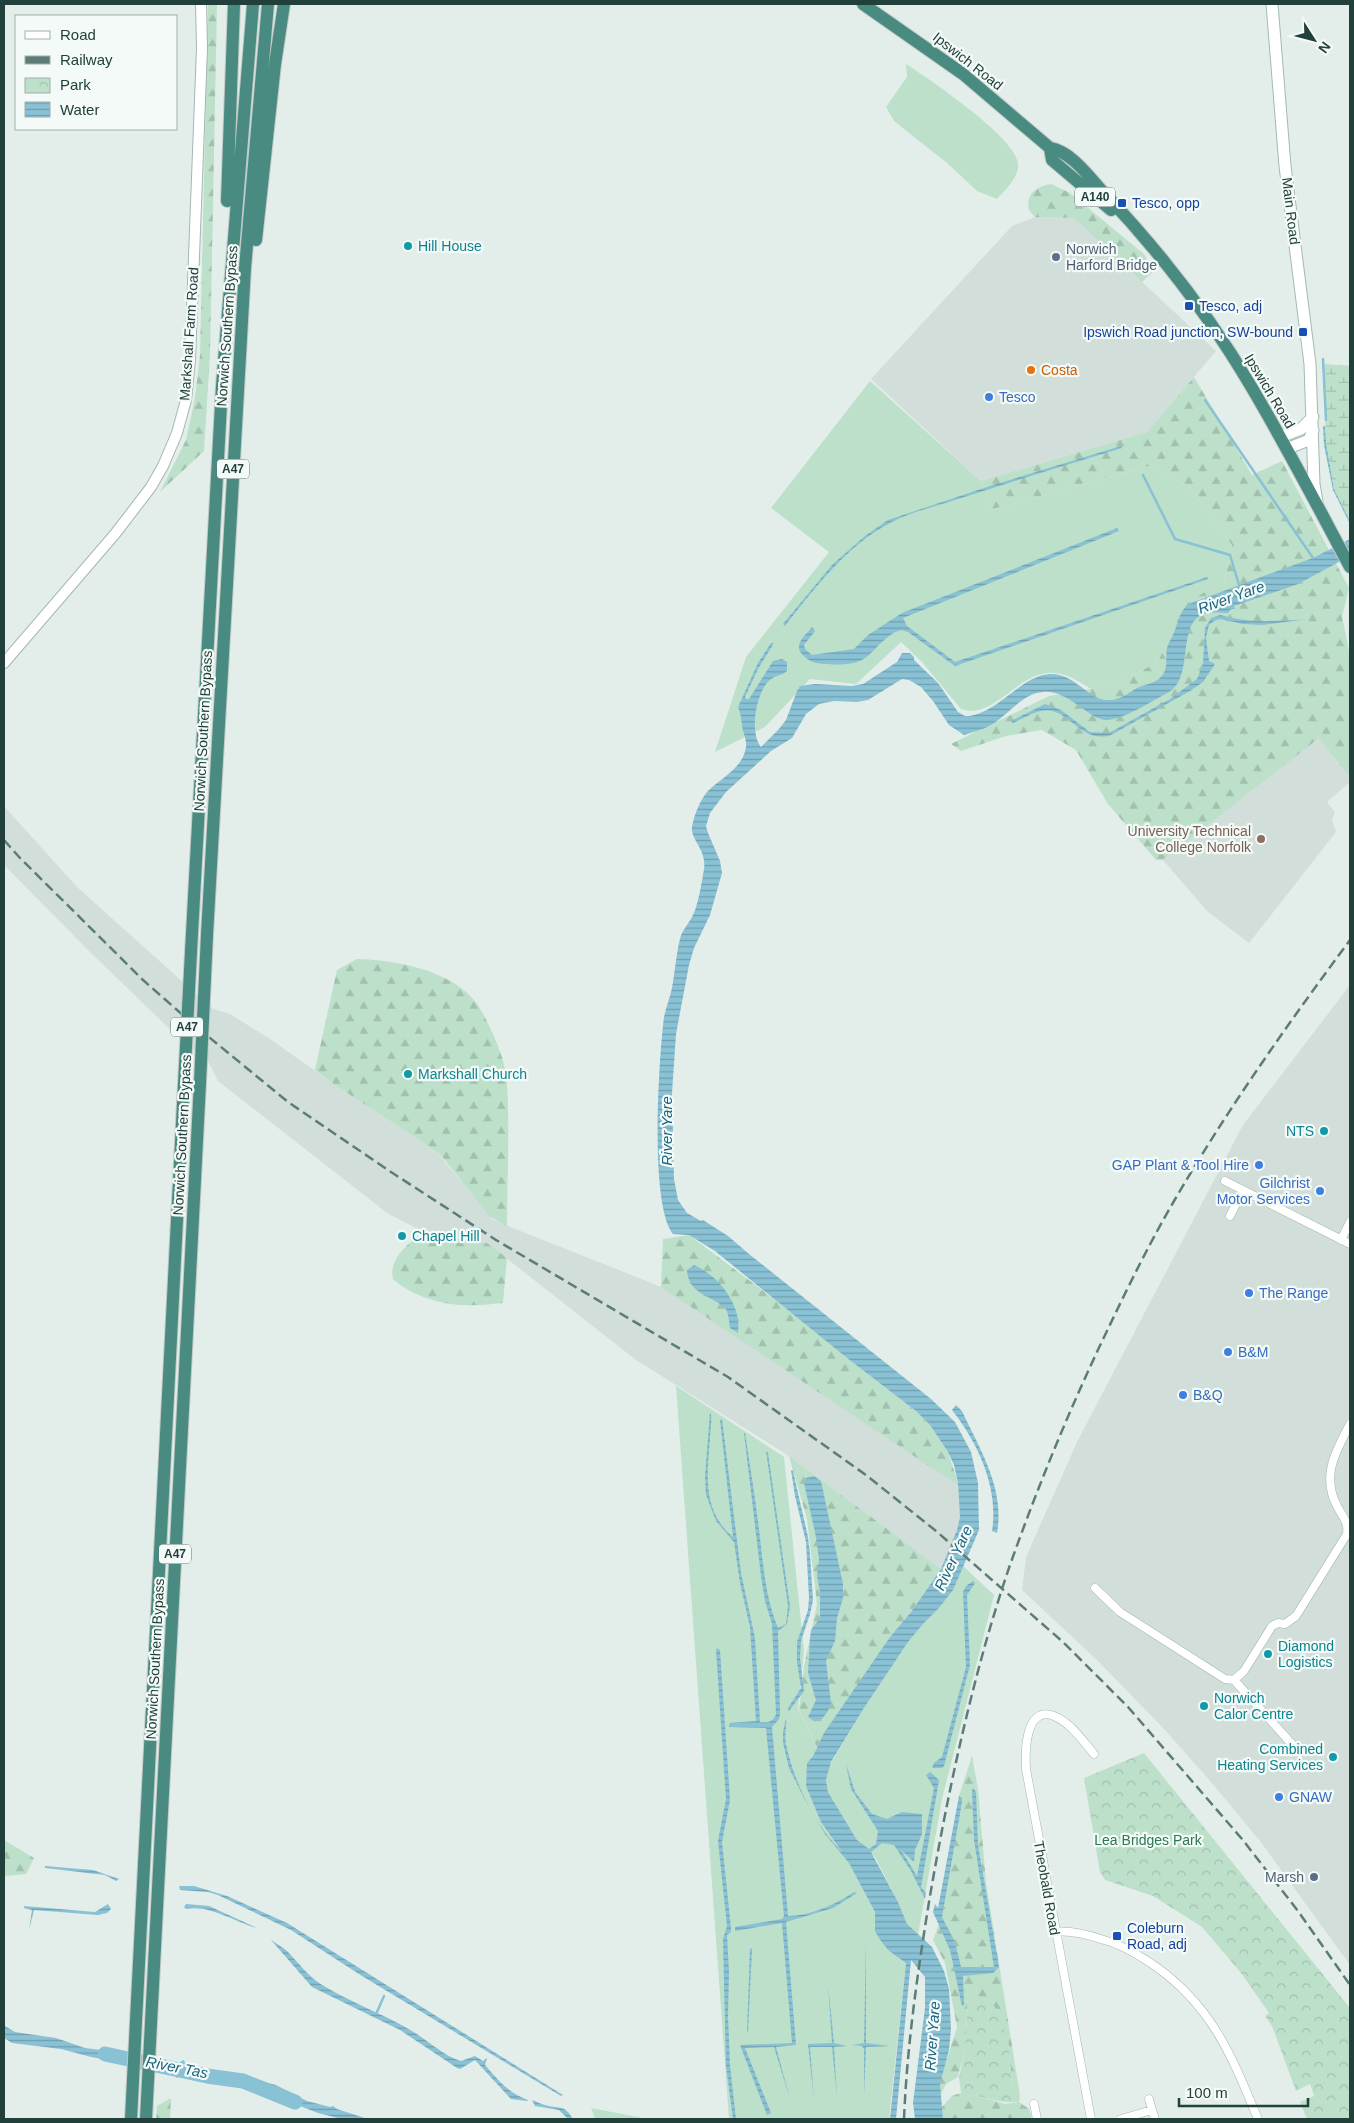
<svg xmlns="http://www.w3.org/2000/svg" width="1354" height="2123" font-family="Helvetica,sans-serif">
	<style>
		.built { fill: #d1ded9 }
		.grass { fill: #bce0c9 }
		.forest { fill: url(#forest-firs) }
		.wetland { fill: url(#wetland-marsh) }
		.park { fill: url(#park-crowns) }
		.water { fill: url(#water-rules) }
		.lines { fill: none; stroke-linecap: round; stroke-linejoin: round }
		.stream { stroke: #89c1d5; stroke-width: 2.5 }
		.river { stroke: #89c1d5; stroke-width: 15 }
		.minor-casing { stroke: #a5b6b2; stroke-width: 9 }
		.tertiary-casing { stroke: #a5b6b2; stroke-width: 12 }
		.secondary-casing { stroke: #a1bab4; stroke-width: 13 }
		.trunk-casing { stroke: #c1cac8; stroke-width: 14 }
		.minor { stroke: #fff; stroke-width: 8 }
		.tertiary { stroke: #fff; stroke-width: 10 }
		.secondary { stroke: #fff; stroke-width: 11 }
		.trunk { stroke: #498a81; stroke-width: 12 }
		.rail { stroke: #5d7c77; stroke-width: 2.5; stroke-dasharray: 10 5; stroke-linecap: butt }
		.trunk-bridge-casing { stroke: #c1cac8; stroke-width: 14; stroke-linecap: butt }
		.trunk-bridge { stroke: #498a81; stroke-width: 12 }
		.transit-dot { fill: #1a4fb4; stroke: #f4faf8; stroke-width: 2 }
		.culture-dot { fill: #0f9aa8; stroke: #f4faf8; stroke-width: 2 }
		.service-dot { fill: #5c6f8a; stroke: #f4faf8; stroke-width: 2 }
		.food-dot { fill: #e8710a; stroke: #f4faf8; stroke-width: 2 }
		.shop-dot { fill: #3f7fe0; stroke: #f4faf8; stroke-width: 2 }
		.education-dot { fill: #8d6e63; stroke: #f4faf8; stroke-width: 2 }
		.labels { text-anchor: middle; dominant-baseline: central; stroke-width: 4.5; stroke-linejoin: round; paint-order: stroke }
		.shield { fill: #f4faf8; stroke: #617874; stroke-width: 1 }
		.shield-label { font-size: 12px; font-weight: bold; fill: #22403b }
		.street-label { font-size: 14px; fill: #22403b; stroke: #f4faf8 }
		.transit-label { font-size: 14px; fill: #164399; stroke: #f4faf8; text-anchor: start }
		.culture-label { font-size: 14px; fill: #0d838f; stroke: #f4faf8; text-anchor: start }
		.service-label { font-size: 14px; fill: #4e5e75; stroke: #f4faf8; text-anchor: start }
		.food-label { font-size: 14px; fill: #c56008; stroke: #f4faf8; text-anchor: start }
		.shop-label { font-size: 14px; fill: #366cbe; stroke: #f4faf8; text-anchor: start }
		.education-label { font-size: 14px; fill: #785e54; stroke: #f4faf8; text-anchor: end }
		.park-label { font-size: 14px; fill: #2a7951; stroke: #f4faf8 }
		.water-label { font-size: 15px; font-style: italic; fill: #196480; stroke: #f4faf8 }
	</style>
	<defs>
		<pattern id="forest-firs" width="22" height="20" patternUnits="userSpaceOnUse" patternTransform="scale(1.25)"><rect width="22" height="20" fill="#bce0c9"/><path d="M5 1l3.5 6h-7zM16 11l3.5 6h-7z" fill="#a1c1ae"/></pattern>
		<pattern id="wetland-marsh" width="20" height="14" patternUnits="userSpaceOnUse" patternTransform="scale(1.25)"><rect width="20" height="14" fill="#bce0c9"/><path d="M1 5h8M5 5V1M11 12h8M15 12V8" fill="none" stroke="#a1c1ae"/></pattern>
		<pattern id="park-crowns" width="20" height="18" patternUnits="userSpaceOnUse" patternTransform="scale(1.25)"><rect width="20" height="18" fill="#bce0c9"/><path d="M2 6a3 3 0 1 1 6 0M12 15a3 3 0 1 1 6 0" fill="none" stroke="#a1c1ae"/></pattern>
		<pattern id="water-rules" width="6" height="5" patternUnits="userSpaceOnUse" patternTransform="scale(1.25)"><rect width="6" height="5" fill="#89c1d5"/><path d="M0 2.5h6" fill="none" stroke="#709eae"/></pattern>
	</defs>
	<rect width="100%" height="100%" fill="#e3eeea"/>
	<path class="built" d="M1035,217L1074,218L1216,351L1147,432L981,481L871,379L1012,226Z
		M1319,737L1350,777V782L1327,802L1335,812L1332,820L1336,832L1249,943L1208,912L1163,860Z
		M4,806L77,887L213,1009L230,1014L273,1041L335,1085L436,1151L493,1220L664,1288L836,1401L959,1486L960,1517L957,1530L941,1569L789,1456L636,1360L487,1243H451L433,1237L387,1213L218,1081L209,1063L178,1037L88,950L4,865Z
		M1350,985V1965L1263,1845L1217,1789L1166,1731L1098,1661L1022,1590L1026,1557L1078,1440L1243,1125Z"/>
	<path class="grass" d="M906,64C929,79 1017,138 1018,164C1019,178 1005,190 997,199L977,191L947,163L894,121L886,107L907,77Z
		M870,381L981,481L993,509L1149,466L1189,487L1232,545L1224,585L1158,662L1113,685L1091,689C1080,682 1068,674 1055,673C1019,669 994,721 961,709L922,662L901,642L856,684L810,679L765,727L715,752L746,657L829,552L771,508Z
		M676,1386L784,1457L804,1651L798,1709L817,1747L813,1756L807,1763L821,1822L848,1860L875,1912L885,1947L906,1962L889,2119H729Z
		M963,1566L994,1595L942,1799L918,1935L907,1924L898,1902L875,1857L857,1840L828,1792L826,1780L830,1765L864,1708L908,1642L923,1624L939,1608L953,1590Z
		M591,2108L648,2119H595Z"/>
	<path class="forest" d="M208,4H217L210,355L204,451L160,492L186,440L195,398L200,355Z
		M1051,184L1070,193L1145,255L1152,273L1142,282L1074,218L1035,217L1029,210C1025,194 1037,186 1051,184Z
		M1194,377L1252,475L1282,461L1349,588L1342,617L1350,656V777L1319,738L1163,860H1156L1108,804L1076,750L1042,730L1006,736L961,751L951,744L1049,696L1113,685L1158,662L1184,605L1208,590L1224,585L1232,545L1189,487L1149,466L993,509L981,481L1147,432Z
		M357,959C394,960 447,969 473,999C481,1008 487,1021 492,1032C499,1047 506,1066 507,1083C510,1130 507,1180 507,1227L489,1216L444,1159L436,1151L335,1085L315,1070L337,970Z
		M423,1232L451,1243H487L507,1258L503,1303C491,1304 477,1306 465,1305C441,1305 410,1295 393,1279C388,1259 409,1243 423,1232Z
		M689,1235L786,1308L847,1358L916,1411L930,1425L948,1452L959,1486L661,1287L663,1239Z
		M789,1456L941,1569L911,1612L890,1637L817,1747L799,1710L804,1666L817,1604L807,1519Z
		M972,1756L978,1789L986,1882L1020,2096L1012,2085L1008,2039L968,1998L965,2048L958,2077L946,2084L941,2094L939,2084L957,2027L945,1963L933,1940L941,1918L962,1798L959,1796Z
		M4,1840L34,1858L26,1874L4,1876Z
		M963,2092L1005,2104L1019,2102L1029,2109L1032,2119H943L941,2108L952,2096Z
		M171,2098L170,2119H156L157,2106Z"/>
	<path class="wetland" d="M1323,364L1350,366L1349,381L1350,382V521L1334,489L1326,443Z"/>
	<path class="park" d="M1144,1753L1350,2008V2119H1307L1300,2102L1314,2096L1310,2084L1296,2091L1272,2026L1265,2016L1269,2013L1241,1973L1202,1927L1153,1896L1105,1880L1100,1872L1084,1778Z
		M968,1998L983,2000L995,2007L1008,2039L1012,2085L1020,2096L1019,2102C999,2104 981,2096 961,2092L959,2078L965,2048Z"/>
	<path class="water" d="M1323,426H1325L1326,443L1334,489L1350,521V524L1333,490L1324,445Z
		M1121,446L1122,448C1066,465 1010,482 955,500C934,507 910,512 890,523C846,546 815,588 785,626L783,624L832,565L865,536L888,520L993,485Z
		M1117,528L1119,531L903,618L907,626L955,662L1207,577L1208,579L955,666L908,632L902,630C885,633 875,653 862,660C851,665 840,665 828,664C817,664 808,662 801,653C794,643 807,634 812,627L815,631L804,645L805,649L812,655L854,649L868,635L902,613Z
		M1350,539V556L1298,584L1234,606L1235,609H1231L1228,613C1220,613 1210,611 1202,615C1177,625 1194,678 1169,692C1154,700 1124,719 1108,720C1090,722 1069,689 1043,692C1022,693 1007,717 989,726C982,730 972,732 964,735L949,725L933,701L921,687L909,680L902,679L868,700L857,702L834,701L819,704L806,714L792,738L771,751L726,792L710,813L706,826L708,833L720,861L722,873L710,915L694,948L689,965L676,1034L672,1093L674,1179L678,1200L687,1213L701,1221L703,1220L728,1236L749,1254L931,1399L955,1422L971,1452L978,1483L979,1530L953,1590L939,1608L923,1624L908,1642L864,1708L831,1762L826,1780L828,1792L857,1840L869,1849L876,1844L878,1831L851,1789L846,1764L855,1792L872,1814L887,1819L902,1812L922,1814V1834L915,1850L914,1862L901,1850L917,1876L934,1788L926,1775L930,1772L939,1780L921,1887L926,1893L925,1899L911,1871L894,1845L882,1843L871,1852L898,1902L907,1924L932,1947L944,1971L949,1989L951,2029L949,2050L940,2084L943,2119H915L913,2103L925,2008V1977L911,1960L896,2119H890L906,1963L888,1950L881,1941L875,1931V1912L849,1863L825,1834L804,1798L789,1768L783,1743V1732L786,1718C787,1726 784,1735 786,1744C794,1782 814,1824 842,1852L821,1822L806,1786L807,1763L813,1756L824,1733L890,1637L911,1612L941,1569L957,1530L960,1517L958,1483L954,1465L948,1452L930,1425L916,1411L847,1358L715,1251L689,1235L673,1234C649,1205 659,1056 664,1017C666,1007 670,998 672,988C675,972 676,955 680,939C682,930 688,925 692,917C698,907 702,881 704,869C707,850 690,839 692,827C694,815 700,801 707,792C720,778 743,769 746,747C747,740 743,733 742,725C741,718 741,714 738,707L758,663L771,643H774L758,669L745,697L746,699H749L773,661L782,659L787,662V671C782,676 775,675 770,680C756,691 749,733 761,747L779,729L786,720L797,691L800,686L815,684L852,686L863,684L897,662L902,653H910L914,657V660L938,683L958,712L965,716C996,716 1019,677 1049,674C1075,672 1089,702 1110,700C1119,700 1129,693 1137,688C1145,684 1155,684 1161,677C1169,668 1165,659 1167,648C1168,644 1171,639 1173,635C1179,622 1178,611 1191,603L1313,558Z
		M1220,615C1251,624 1276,621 1308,619L1262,625L1243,624L1220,619L1214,621L1209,625L1206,638L1209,661L1215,664L1203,682L1190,691L1111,735C1080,745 1067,704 1041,711C1032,713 1022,719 1013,723L1011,721L1045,704L1061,710L1090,732L1109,733L1170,699L1197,679L1203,664L1205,628L1211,618Z
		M694,1265C719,1276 742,1305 738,1333L730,1328C729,1322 729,1313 725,1308C711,1295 688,1294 687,1270Z
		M956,1405L962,1411C980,1450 1005,1488 997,1533L992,1531C999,1488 978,1443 952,1410Z
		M710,1412C713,1419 710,1430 710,1438C707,1475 702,1511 733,1537L720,1420L722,1419L741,1573L755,1638L760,1722C768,1723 773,1722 776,1714L772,1624L765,1601L761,1576L744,1433H745C750,1465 755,1497 759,1529C763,1562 765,1597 778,1628L786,1624L788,1606L766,1451L768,1453L790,1606L787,1624L778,1631L780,1714L779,1719L772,1727L788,1916C811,1916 836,1904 854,1892L857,1893L833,1908L786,1922L796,2045L776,2047L790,2099L774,2047L745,2048L771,2113L767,2115L740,2045L792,2043L782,1923L735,1931V1927L782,1919L784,1916L766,1728L729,1727V1725L730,1723L756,1721L750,1627L740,1583L734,1542L716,1521L706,1495L705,1477Z
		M791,1470L793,1471L808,1537L810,1554L813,1600L810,1614L801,1641L800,1658L804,1691L789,1711L788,1708L801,1688L797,1662V1642L808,1610L809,1598L806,1542L795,1496Z
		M814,1476L821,1481L843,1584V1598L837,1618L835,1641L826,1661L831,1703L828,1711L822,1719L814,1721L808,1717L816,1700L808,1673L810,1638L811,1630L820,1618V1592L817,1576L819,1559L816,1537L804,1483L806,1478Z
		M973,1581L975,1583L967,1595L970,1665L944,1766L942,1768H932L934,1763L942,1757L966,1667L963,1592L966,1586Z
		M717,1648L720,1650L730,1800L722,1842L731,1928V1932L727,1935L729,1972L728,2016L730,2065L736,2119H733L726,2066L723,1939L727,1926L718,1841L726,1799L716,1650Z
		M973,1788L976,1792L978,1845L999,1967L993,1973L963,1976L964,2005L962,2006L950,1950L933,1912L935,1904L938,1908L959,1796L962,1798V1802L942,1917L955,1942L961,1967H994L974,1840L972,1791Z
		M45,1866L93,1870L119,1879L116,1881L105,1875L45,1868Z
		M179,1886H194L227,1896L287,1923L563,2095L561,2096L362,1976L291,1930L218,1895L208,1892L180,1890Z
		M108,1904L111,1909L107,1913L98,1915L34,1910L29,1930L32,1910L24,1908V1906L95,1912Z
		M186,1904L209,1906L257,1928C235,1922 209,1904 186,1909L184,1907Z
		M271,1940C276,1943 282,1947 287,1951C298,1962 306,1974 319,1983C349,2002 382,2013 412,2031C428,2040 443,2056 461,2061L475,2056L483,2061L487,2058L485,2065C499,2081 507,2092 528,2100L527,2101L511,2099L475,2060L460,2069L457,2068L400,2030L312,1987Z
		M866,1942V2043L890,2046L866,2047L864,2095V2049L862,2046L852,2045L864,2043Z
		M750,1948L752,1949L748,2032H747Z
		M828,1984L834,2043L847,2046L834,2047L837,2097L832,2047H810L814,2100L808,2044L832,2043Z
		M4,2023L5,2026L15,2032L56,2038L85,2048L125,2053V2063L91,2057L61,2049L12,2043L4,2038Z
		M156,2058L178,2064L183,2060L189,2066L233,2074L276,2085L307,2101L330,2107L333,2106L337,2109L368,2119H342L318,2113L282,2099L275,2092L270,2091L268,2094L225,2079L185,2073L177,2078L172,2072L155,2068Z
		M532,2100C538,2102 543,2105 549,2106C563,2109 564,2105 573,2119H568L559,2110L535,2106Z"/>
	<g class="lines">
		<path class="stream" d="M1323,359L1326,420
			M1205,400L1313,558
			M1143,475L1175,539L1230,555L1239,585
			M377,2012L384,1996"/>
		<path class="river" d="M105,2054L207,2076L243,2081L295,2102"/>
		<g class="minor-casing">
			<path id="minor" d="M1225,1181L1350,1244
				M1230,1216L1243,1190
				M1341,1240L1350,1222
				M1095,1588L1120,1612L1225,1679L1234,1680L1244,1671L1272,1626L1278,1623L1285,1624L1296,1616L1347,1534C1349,1522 1342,1516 1337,1506C1321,1475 1336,1451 1350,1424
				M1234,1680L1300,1753
				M1055,1932C1071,1930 1089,1935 1104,1940C1123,1945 1139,1955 1155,1966C1213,2007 1232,2057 1258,2119
				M1149,2099L1152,2110
				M1034,2104L1037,2119
				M1091,2119L1026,1769C1025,1752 1025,1705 1054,1716C1071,1723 1083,1741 1094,1754
				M1121,2119L1152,2110L1155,2119"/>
		</g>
		<g class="tertiary-casing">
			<path id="tertiary" d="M4,663L115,534L151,487L163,466L177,433L186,400L190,360L202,48L201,4"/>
		</g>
		<g class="secondary-casing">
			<path id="secondary" d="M1272,4L1285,166L1310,364L1314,484L1317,502
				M1280,437L1301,429L1313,417
				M1286,449L1309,440L1313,430"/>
		</g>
		<g class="trunk-casing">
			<path id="trunk" d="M863,4L963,74L1050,148C1072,152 1089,177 1104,193C1160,252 1211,318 1252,388C1287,447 1318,507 1350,567
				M1050,148L1052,160L1111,210
				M227,201L234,4
				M256,240L275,64L284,4
				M207,935L245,268L268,4
				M191,952L222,386L253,4
				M131,2119L183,1103
				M146,2119L200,1083"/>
		</g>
		<use href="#minor" class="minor"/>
		<use href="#tertiary" class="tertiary"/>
		<use href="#secondary" class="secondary"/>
		<use href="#trunk" class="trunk"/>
		<path class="rail" d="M4,840L20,858L143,980L193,1024L288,1102L391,1172L496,1240L728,1377L866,1475L936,1531L1063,1642L1128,1707L1242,1839L1298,1911L1350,1985
			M904,2119C907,2045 918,1969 930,1896C949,1786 974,1670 1010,1565C1038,1486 1070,1408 1106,1333C1127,1289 1149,1244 1174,1201C1227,1110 1287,1025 1350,940"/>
		<g class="trunk-bridge-casing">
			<path id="trunk-bridge" d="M200,1083L207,935
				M183,1103L191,952"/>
		</g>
		<use href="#trunk-bridge" class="trunk-bridge"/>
	</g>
	<g class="transit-dot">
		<rect x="1117" y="198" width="10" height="10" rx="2.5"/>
		<rect x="1184" y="301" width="10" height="10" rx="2.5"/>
		<rect x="1298" y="327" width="10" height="10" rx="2.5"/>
		<rect x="1112" y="1931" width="10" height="10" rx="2.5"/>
	</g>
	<g class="culture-dot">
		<circle cx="408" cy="246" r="5"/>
		<circle cx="408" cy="1074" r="5"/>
		<circle cx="1324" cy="1131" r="5"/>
		<circle cx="402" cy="1236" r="5"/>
		<circle cx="1268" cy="1654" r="5"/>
		<circle cx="1204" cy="1706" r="5"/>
		<circle cx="1333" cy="1757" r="5"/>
	</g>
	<g class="service-dot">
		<circle cx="1056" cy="257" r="5"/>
		<circle cx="1314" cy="1877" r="5"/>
	</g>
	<circle class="food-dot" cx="1031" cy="370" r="5"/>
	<g class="shop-dot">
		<circle cx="989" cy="397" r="5"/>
		<circle cx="1259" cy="1165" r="5"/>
		<circle cx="1320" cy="1191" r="5"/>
		<circle cx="1249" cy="1293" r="5"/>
		<circle cx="1228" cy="1352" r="5"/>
		<circle cx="1183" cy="1395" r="5"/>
		<circle cx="1279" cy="1797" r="5"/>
	</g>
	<circle class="education-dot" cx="1261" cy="839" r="5"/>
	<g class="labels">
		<g class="shield">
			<rect x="1075" y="187.5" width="40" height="19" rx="4"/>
			<rect x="217" y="459.5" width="32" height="19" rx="4"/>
			<rect x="171" y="1017.5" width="32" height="19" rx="4"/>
			<rect x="159" y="1544.5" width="32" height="19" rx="4"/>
		</g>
		<g class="shield-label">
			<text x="1095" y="197">A140</text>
			<text x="233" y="469">A47</text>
			<text x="187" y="1027">A47</text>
			<text x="175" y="1554">A47</text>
		</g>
		<g class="street-label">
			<text transform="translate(968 61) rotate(38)">Ipswich Road</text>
			<text transform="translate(1291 211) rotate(83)">Main Road</text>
			<text transform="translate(227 326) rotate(-86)">Norwich Southern Bypass</text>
			<text transform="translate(189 334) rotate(-86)">Markshall Farm Road</text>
			<text transform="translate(1270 391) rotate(59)">Ipswich Road</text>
			<text transform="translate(203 731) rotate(-87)">Norwich Southern Bypass</text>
			<text transform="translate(182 1135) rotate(-87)">Norwich Southern Bypass</text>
			<text transform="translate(155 1659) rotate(-87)">Norwich Southern Bypass</text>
			<text transform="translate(1047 1888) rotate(80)">Theobald Road</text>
		</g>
		<g class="transit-label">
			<text x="1132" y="203">Tesco, opp</text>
			<text x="1199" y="306">Tesco, adj</text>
			<text x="1293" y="332" text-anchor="end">Ipswich Road junction, SW-bound</text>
			<text x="1127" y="1928">Coleburn<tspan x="1127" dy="16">Road, adj</tspan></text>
		</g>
		<g class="culture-label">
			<text x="418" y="246">Hill House</text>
			<text x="418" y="1074">Markshall Church</text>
			<text x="1314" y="1131" text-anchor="end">NTS</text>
			<text x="412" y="1236">Chapel Hill</text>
			<text x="1278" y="1646">Diamond<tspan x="1278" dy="16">Logistics</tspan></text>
			<text x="1214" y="1698">Norwich<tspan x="1214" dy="16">Calor Centre</tspan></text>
			<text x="1323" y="1749" text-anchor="end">Combined<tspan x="1323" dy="16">Heating Services</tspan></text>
		</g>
		<g class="service-label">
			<text x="1066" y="249">Norwich<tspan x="1066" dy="16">Harford Bridge</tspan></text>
			<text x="1304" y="1877" text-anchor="end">Marsh</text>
		</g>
		<g class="food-label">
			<text x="1041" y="370">Costa</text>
		</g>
		<g class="shop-label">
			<text x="999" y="397">Tesco</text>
			<text x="1249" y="1165" text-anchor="end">GAP Plant &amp; Tool Hire</text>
			<text x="1310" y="1183" text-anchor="end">Gilchrist<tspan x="1310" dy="16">Motor Services</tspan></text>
			<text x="1259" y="1293">The Range</text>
			<text x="1238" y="1352">B&amp;M</text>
			<text x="1193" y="1395">B&amp;Q</text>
			<text x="1289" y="1797">GNAW</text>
		</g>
		<g class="education-label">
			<text x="1251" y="831">University Technical<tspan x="1251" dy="16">College Norfolk</tspan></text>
		</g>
		<g class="park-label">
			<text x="1148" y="1840">Lea Bridges Park</text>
		</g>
		<g class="water-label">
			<text transform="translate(1231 597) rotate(-20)">River Yare</text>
			<text transform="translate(666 1131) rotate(-90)">River Yare</text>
			<text transform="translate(953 1558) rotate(-65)">River Yare</text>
			<text transform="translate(932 2036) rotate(-86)">River Yare</text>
			<text transform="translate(177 2067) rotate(11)">River Tas</text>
		</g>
	</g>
	<rect width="1354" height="2123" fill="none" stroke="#22403b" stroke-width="10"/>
	<rect x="15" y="15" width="162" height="115" fill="#f4faf8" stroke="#a0b0ac"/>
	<rect x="25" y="31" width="25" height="8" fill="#ffffff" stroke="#a0b0ac"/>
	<text x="60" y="40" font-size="15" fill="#22403b">Road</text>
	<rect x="25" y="56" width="25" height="8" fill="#5d7c77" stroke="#a0b0ac"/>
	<text x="60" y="65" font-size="15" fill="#22403b">Railway</text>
	<rect x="25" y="78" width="25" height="15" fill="url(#park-crowns)" stroke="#a0b0ac"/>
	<text x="60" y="90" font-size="15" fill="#22403b">Park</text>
	<rect x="25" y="102" width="25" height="15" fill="url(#water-rules)" stroke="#a0b0ac"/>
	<text x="60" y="115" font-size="15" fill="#22403b">Water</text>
	<g transform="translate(1314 40) rotate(126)" stroke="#f4faf8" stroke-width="4" paint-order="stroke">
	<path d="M0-4L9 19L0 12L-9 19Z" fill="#22403b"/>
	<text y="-8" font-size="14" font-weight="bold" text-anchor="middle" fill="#22403b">N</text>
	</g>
	<path d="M1179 2098v8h129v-8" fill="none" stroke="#22403b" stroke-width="2.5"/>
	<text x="1186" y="2098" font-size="15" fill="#22403b" stroke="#f4faf8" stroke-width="4" paint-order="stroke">100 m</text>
</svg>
